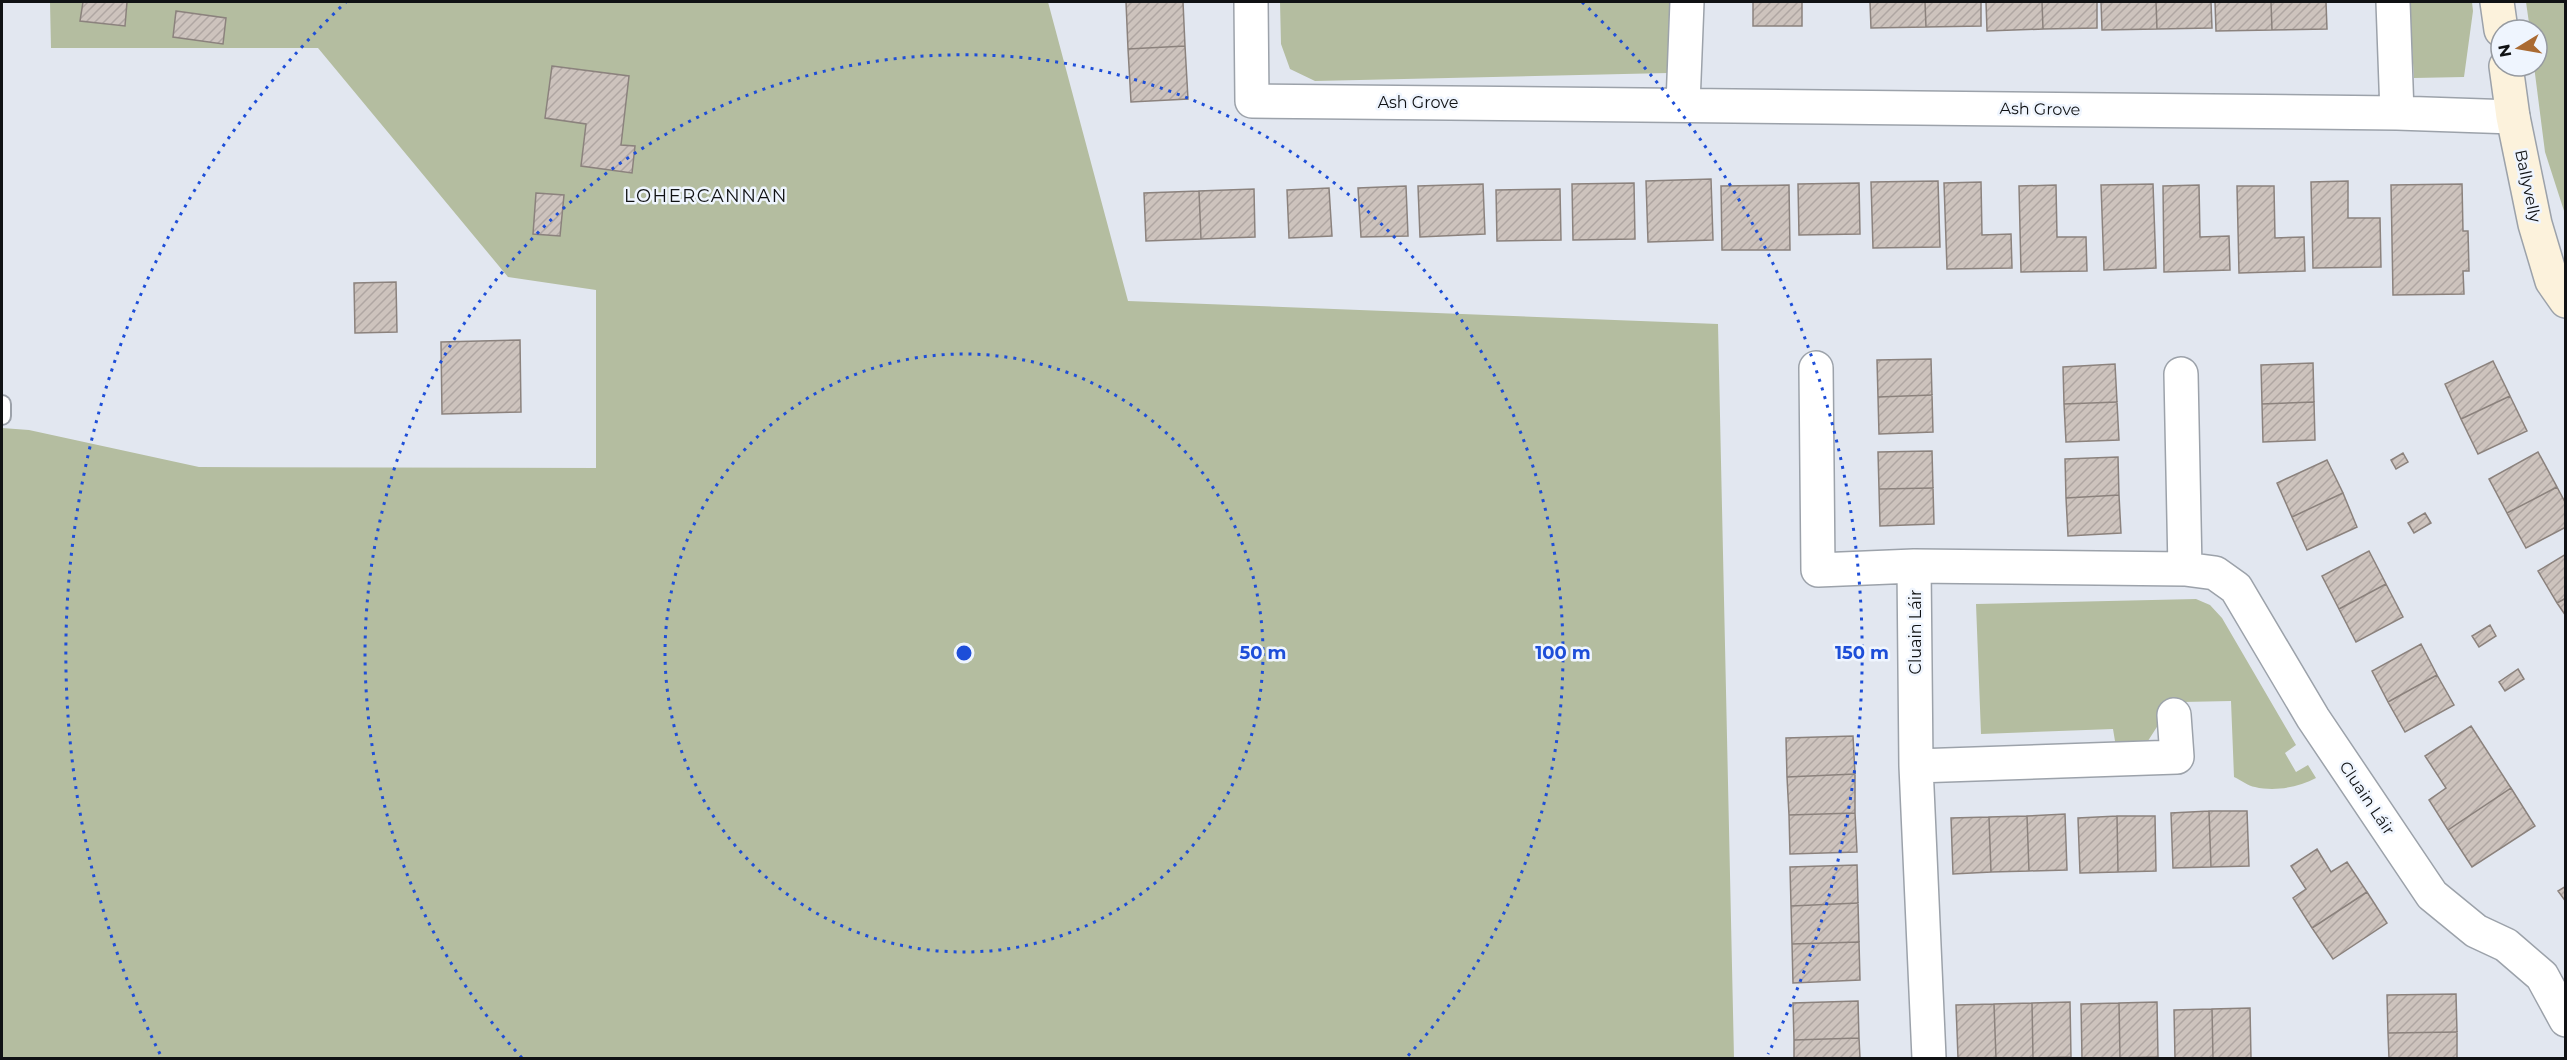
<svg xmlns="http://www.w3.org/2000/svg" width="2567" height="1060" font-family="Montserrat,sans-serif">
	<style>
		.green { fill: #b4bda0 }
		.building { fill: url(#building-hatch); stroke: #8b827d; stroke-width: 1.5 }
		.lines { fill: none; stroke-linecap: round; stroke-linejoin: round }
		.lane-casing { stroke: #9ca2aa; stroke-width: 20 }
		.street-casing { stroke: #9ca2aa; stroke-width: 36 }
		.secondary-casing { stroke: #9ca2aa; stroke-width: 36 }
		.lane { stroke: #fff; stroke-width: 16 }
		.street { stroke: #fff; stroke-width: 33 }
		.secondary { stroke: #fcf2dc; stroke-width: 33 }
		.ring { fill: none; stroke: #1d4ed8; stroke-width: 3; stroke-dasharray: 3 6 }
		.labels { text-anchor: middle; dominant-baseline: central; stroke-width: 5; stroke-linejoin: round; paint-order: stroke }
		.street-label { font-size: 16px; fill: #101214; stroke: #eff5fe }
		.neighbourhood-label { font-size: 18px; letter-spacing: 1.5px; fill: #101214; stroke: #eff5fe }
		.centre { fill: #1d4ed8; stroke: #eff5fe; stroke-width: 3 }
		.ring-label { font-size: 18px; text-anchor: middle; font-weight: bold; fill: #1d4ed8; stroke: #eff5fe; stroke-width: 5; stroke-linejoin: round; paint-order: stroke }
	</style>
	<defs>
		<pattern id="building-hatch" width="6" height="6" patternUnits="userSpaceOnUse" patternTransform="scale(1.5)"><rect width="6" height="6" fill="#cdc3bd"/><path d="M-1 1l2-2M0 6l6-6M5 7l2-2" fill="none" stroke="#afa6a2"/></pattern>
	</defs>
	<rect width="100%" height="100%" fill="#e2e7f0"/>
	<path class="green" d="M50,2H1048L1128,301L1718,324L1734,1058H2V428L29,430L199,467L596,468V290L508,277L318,48H51Z
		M1280,2H1670L1668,73L1315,81L1290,69L1281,44Z
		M2409,2H2472L2473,11L2464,77L2414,78Z
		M2526,2H2565V214L2545,152L2534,66H2537V30H2530Z
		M2196,599L2210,605L2222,618L2296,745L2285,753L2296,772L2308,765L2316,778C2299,787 2275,792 2255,787C2248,786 2241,780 2234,777L2231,701L2182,702L2162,719L2146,744L2116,747L2113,729L1981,734L1976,604Z"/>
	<path class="building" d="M83,2H127L125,26L80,21Z
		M1126,2H1183L1185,46L1128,49Z
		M1753,2H1802V26H1753Z
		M1870,2H1925L1926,27L1871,28Z
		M1925,2H1981V26L1926,27Z
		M1986,2H2042L2043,29L1987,31Z
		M2042,2H2097V28L2043,29Z
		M2101,2H2156L2157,29L2102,30Z
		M2156,2H2211L2212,28L2157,29Z
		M2215,2H2271L2272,30L2216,31Z
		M2271,2H2326L2327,29L2272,30Z
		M176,11L226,18L223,44L173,37Z
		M1185,46L1188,99L1131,102L1128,49Z
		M552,66L629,76L621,145L635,146L632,173L581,166L586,124L545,118Z
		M1711,179L1713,240L1648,242L1646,181Z
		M1938,181L1940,247L1873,248L1871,182Z
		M2348,181V218H2380L2381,267L2313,268L2311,182Z
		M1981,182L1982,235L2011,234L2012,268L1947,269L1944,183Z
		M1634,183L1635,239L1573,240L1572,184Z
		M1859,183L1860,234L1799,235L1798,184Z
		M1483,184L1485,234L1420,237L1418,186Z
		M2153,184L2156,268L2104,270L2101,185Z
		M2462,184L2463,231H2468L2469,271H2463L2464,294L2393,295L2391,185Z
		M1789,185L1790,250H1722L1721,186Z
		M2056,185L2057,237H2086L2087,271L2021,272L2019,186Z
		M2199,185L2200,237L2229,236L2230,270L2164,272L2163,186Z
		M1406,186L1408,236L1361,237L1358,188Z
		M2237,186H2274L2275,238L2304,237L2305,271L2239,273Z
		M1329,188L1332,236L1289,238L1287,190Z
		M1254,189L1255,237L1201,239L1199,191Z
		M1560,189L1561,240L1497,241L1496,190Z
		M1199,191L1201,239L1146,241L1144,193Z
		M536,193L564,195L560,236L533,234Z
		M396,282L397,332L355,333L354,283Z
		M520,340L521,412L442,414L441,342Z
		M1931,359L1932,395L1878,397L1877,360Z
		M2493,361L2510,396L2461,419L2445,384Z
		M2313,363L2314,402L2262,404L2261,365Z
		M2115,364L2117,402L2064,404L2063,367Z
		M1932,395L1933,432L1879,434L1878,397Z
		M2510,396L2527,431L2478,454L2461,419Z
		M2117,402L2119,440L2066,442L2064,404Z
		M2314,402L2315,440L2263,442L2262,404Z
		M1932,451L1933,488L1879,489L1878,452Z
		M2538,452L2557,487L2507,513L2489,479Z
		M2403,453L2408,462L2396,469L2391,460Z
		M2118,457L2119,495L2066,498L2065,459Z
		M2327,460L2343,493L2292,517L2277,483Z
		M2557,487L2566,504V527L2526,548L2507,513Z
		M1933,488L1934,524L1880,526L1879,489Z
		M2343,493L2357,527L2307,550L2292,517Z
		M2119,495L2121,533L2068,536L2066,498Z
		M2425,513L2431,523L2414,533L2408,523Z
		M2369,551L2386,584L2339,609L2322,576Z
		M2566,554V598L2557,603L2538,571Z
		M2386,584L2403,617L2356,642L2339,609Z
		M2566,598V616L2557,603Z
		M2490,625L2496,636L2479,647L2472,636Z
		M2421,644L2437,675L2388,702L2372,671Z
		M2518,669L2524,679L2505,691L2499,682Z
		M2437,675L2454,705L2405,732L2388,702Z
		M2471,726L2511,788L2448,830L2429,800L2446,788L2425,756Z
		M1853,736L1855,774L1787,777L1786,738Z
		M1855,774V813L1789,815L1787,777Z
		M2511,788L2535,826L2472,867L2448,830Z
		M2209,811H2247L2249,866L2211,867Z
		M2209,811L2211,867L2173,868L2171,813Z
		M1855,813L1857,852L1790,854L1789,815Z
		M2065,814L2067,870L2029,871L2027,816Z
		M2027,816L2029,871L1991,872L1989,817Z
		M2117,816H2155L2156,871L2118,872Z
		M2117,816L2118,872L2080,873L2078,818Z
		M1989,817L1991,872L1953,874L1951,818Z
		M2317,849L2331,872L2347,862L2367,892L2312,928L2293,898L2306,889L2291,866Z
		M1857,865L1858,903L1791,906L1790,867Z
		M2566,886V902L2558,891Z
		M2367,892L2387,923L2333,959L2312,928Z
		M1858,903L1859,942L1792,944L1791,906Z
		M1859,942L1860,980L1793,983L1792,944Z
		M2456,994L2457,1032L2388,1033L2387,995Z
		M1858,1001L1859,1038L1794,1040L1793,1003Z
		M2070,1002L2071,1057L2033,1058L2032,1003Z
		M2157,1002L2158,1057L2120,1058L2119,1003Z
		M2032,1003L2033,1058H1996L1994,1004Z
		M2119,1003L2120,1058H2082L2081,1004Z
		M1994,1004L1996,1058H1958L1956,1005Z
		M2250,1008L2251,1058H2213L2212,1009Z
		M2212,1009L2213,1058H2175L2174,1010Z
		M2457,1032V1058H2389L2388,1033Z
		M1859,1038L1860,1058H1794V1040Z"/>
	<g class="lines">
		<g class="lane-casing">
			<path id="lane" d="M2,404V416"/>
		</g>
		<g class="street-casing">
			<path id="street" d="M1251,2L1252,101L2397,113L2513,117
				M2393,2L2397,113
				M1683,104L1687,2
				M1816,368L1818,570L1914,566L2185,569L2215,573L2236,588L2313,718L2432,895L2476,931L2506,945L2542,976L2566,1020
				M2181,374L2185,569
				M1914,566L1916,766L1929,1058
				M1916,766L2177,757L2174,715"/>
		</g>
		<g class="secondary-casing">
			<path id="secondary" d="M2497,2L2501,30
				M2506,66L2513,117L2535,224L2552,281L2566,301"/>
		</g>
		<use href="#lane" class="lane"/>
		<use href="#street" class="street"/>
		<use href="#secondary" class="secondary"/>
	</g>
	<g class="ring">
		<circle cx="964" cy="653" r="299"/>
		<path d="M522 1058A599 599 0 1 1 1406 1058"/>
		<path d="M160 1054A898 898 0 0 1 346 2M1582 2A898 898 0 0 1 1768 1054"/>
	</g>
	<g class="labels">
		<g class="street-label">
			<text x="1418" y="102">Ash Grove</text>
			<text transform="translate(2040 109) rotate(1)">Ash Grove</text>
			<text transform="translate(2528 186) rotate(78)">Ballyvelly</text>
			<text transform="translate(1915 632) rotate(-90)">Cluain Láir</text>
			<text transform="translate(2367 798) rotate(56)">Cluain Láir</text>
		</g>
		<g class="neighbourhood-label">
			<text x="706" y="196">LOHERCANNAN</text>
		</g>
	</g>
	<circle cx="964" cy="653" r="9" class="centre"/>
	<g class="ring-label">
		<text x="1263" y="659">50 m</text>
		<text x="1563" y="659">100 m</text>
		<text x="1862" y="659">150 m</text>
	</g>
	<rect width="2567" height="1060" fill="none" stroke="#101214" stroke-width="6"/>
	<g transform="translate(2519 48) rotate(259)"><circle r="28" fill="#eff5fe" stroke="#969aa0" stroke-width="1.5"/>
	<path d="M0-4.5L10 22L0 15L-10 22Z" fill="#aa6a32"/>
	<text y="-9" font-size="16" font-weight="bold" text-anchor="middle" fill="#101214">N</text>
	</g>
</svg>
